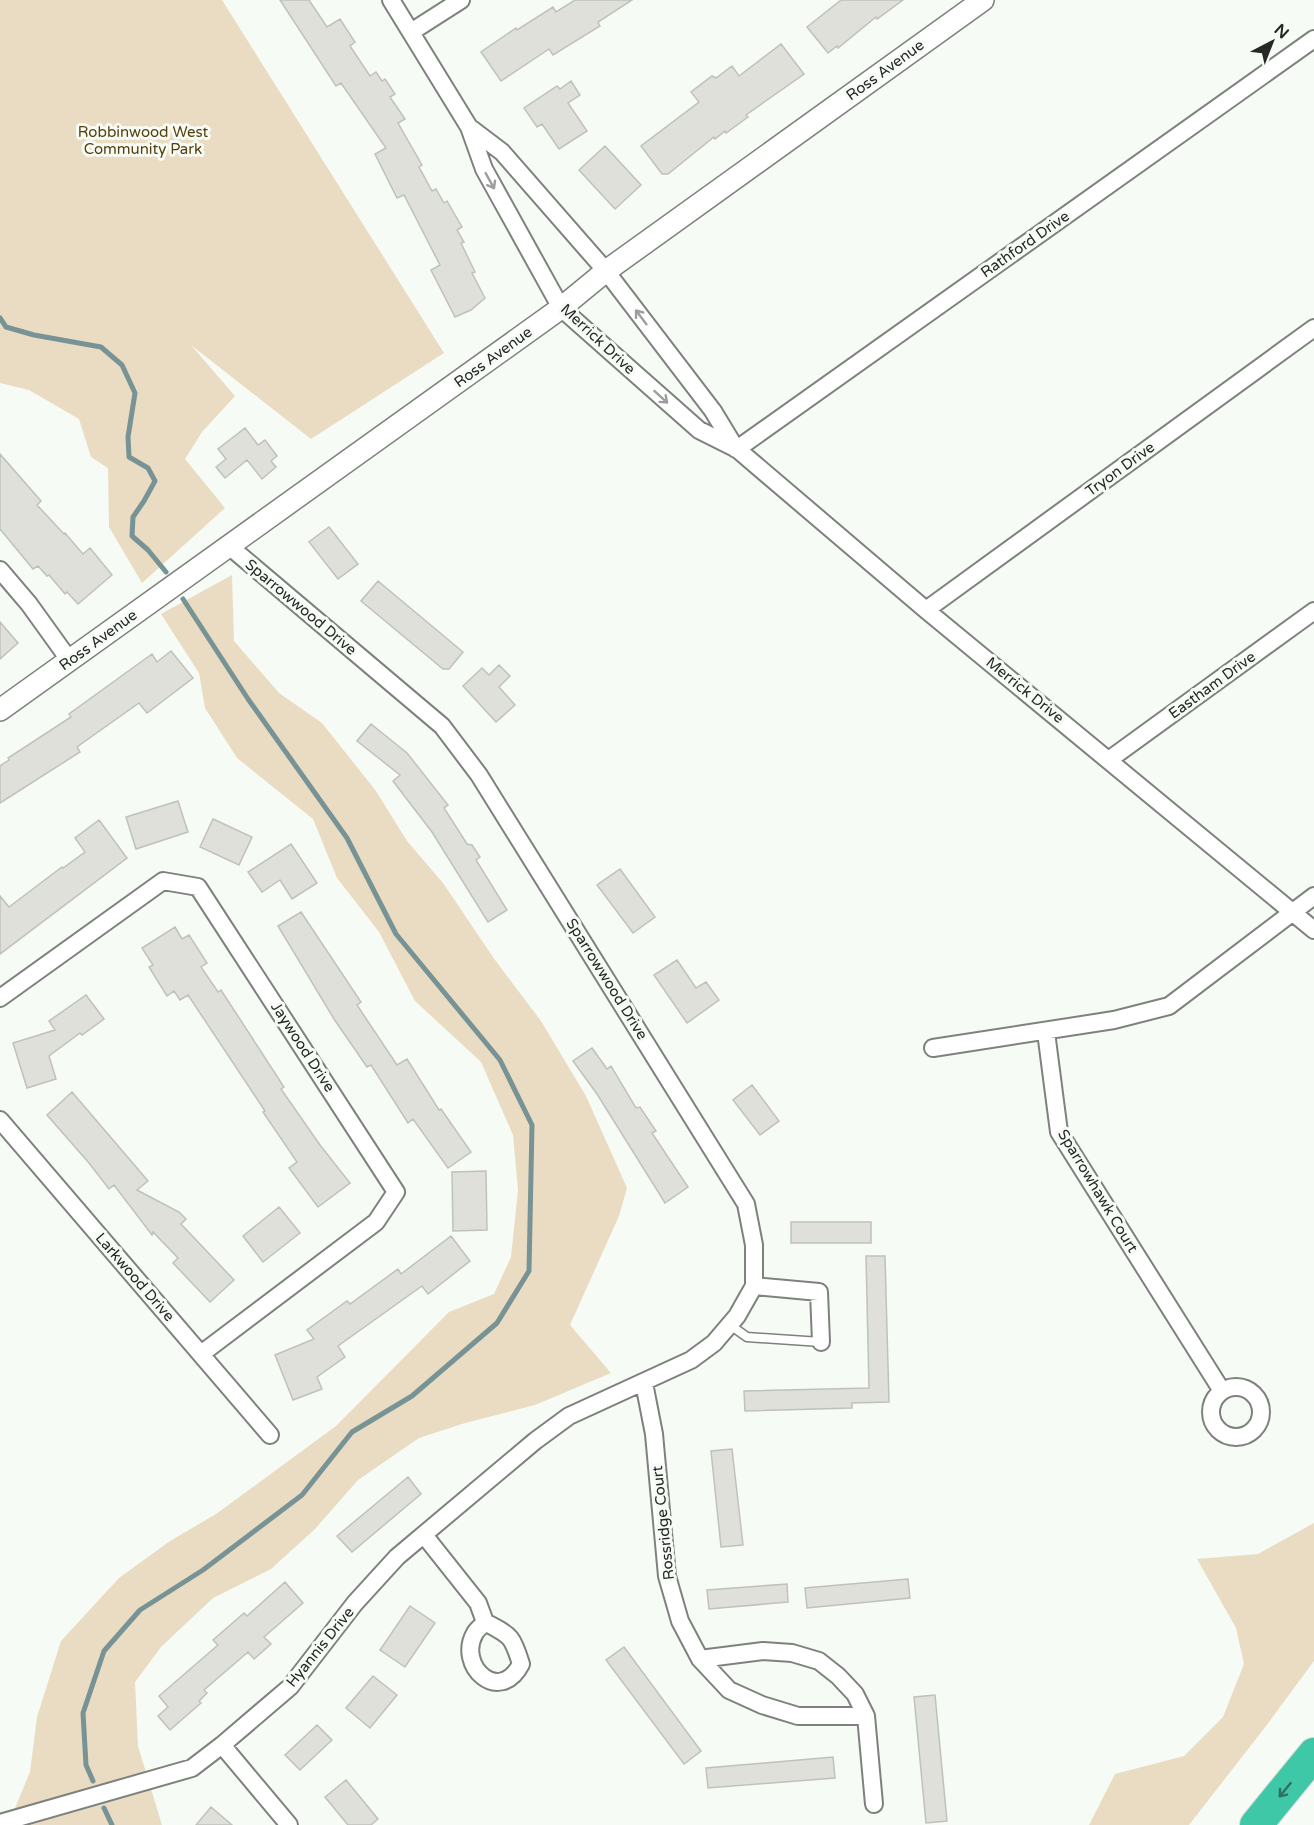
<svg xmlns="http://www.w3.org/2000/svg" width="1314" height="1825" font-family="'Varela Round',sans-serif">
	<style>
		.green { fill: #eadcc2 }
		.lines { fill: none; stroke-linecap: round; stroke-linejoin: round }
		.stream { stroke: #789395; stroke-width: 5 }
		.building { fill: #dfe0da; stroke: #c0c1bb; stroke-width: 1.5 }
		.service-casing { stroke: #7e827d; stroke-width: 11 }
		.minor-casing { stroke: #7e827d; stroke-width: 20 }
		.tertiary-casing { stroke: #7e827d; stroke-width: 24 }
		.motorway-casing { stroke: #d8d8d8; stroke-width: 34 }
		.service { stroke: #fff; stroke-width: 8 }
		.minor { stroke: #fff; stroke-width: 16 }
		.tertiary { stroke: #fff; stroke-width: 21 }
		.motorway { stroke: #3ec8a7; stroke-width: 32 }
		.oneway { stroke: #9d9e9d }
		.oneway2 { stroke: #317060 }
		.labels { text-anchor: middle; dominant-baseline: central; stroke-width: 6; stroke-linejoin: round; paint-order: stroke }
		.street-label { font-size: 15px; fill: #262826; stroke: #f6fbf5 }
		.park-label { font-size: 15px; fill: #553f0c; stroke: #f6fbf5 }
	</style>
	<rect width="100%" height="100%" fill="#f6fbf5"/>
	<path class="green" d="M0,0H222L444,353L311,439L191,345L235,396L202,432L185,459L225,508L142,583L109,527L108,468L91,457L79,419L29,390L0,383Z
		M232,575L234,641L279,693L322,723L376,791L407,841L443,883L495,960L541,1021L586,1096L627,1188L619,1216L570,1325L611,1373L535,1405L465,1423L419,1438L358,1480L315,1529L271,1569L213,1598L161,1647L135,1682L138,1746L162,1825H8L30,1772L37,1717L61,1641L119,1578L170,1541L216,1514L336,1426L449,1312L494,1294L511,1257L518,1190L513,1135L481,1062L415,1001L379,932L337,878L313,819L237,758L205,708L199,673L161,614Z
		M1314,1523V1661L1266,1726L1189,1825H1089L1115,1774L1184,1756L1223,1717L1244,1664L1236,1628L1197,1559L1258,1554Z"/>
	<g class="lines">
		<path class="stream" d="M0,318L6,327L34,335L101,347L122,365L135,393L128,437L129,457L148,468L155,481L144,501L133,517L132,536L148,550L166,572
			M93,1781L86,1765L83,1713L104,1651L140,1610L203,1570L302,1495L352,1432L412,1396L497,1323L529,1271L532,1125L500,1060L396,934L347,838L248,699L183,599
			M104,1808L112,1825"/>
	</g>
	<path class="building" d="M280,0H309L327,27L340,19L355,42L350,46L370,76L376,72L382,81L385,79L395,94L390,97L405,119L398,123L422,165L419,167L432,191L436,189L444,203L447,201L462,227L457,230L464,242L461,243L475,272L472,273L485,298L471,310L455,317L431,270L440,265L404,195L397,198L375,154L386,148L341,83L336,86Z
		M575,0H632L598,22L600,26L553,55L549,49L501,81L481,52L516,28L517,30L553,7L556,12Z
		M841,0H903L877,19L876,17L838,48L837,46L828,53L807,27Z
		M781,44L804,74L746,115L748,117L726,133L725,131L715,139L714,137L668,174H662L641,146L699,102L691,92L712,76L716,78L732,66L739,76Z
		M571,81L580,95L568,103L587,131L559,149L542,124L537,127L524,108L557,86L560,89Z
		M605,146L641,185L615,209L579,170Z
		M245,428L258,445L265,440L277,456L271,461L276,467L262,479L247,460L225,478L216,467L226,459L218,449Z
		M0,454L41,501L37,505L64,534L65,533L83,554L90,548L112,575L78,604L67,592L65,594L49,575L47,576L38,566L33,569L0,529Z
		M329,527L358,564L338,579L309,542Z
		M378,581L463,652L449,669H443L361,601Z
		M0,622L18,643L0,659Z
		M171,651L193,678L147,713L139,703L77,747L80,752L0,803V766L9,760L8,758L71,717L69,714L152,654L157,662Z
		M499,665L510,676L499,687L515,705L496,722L463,686L482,668L489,675Z
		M371,724L407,753L448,805L444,808L467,844L472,845L480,857L476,860L507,910L488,922L432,832L393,781L400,775L357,741Z
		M178,801L188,832L136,849L126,817Z
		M213,819L252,837L239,865L200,847Z
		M99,820L127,858L0,954V896L9,907L62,867L63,868L85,852L75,838Z
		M291,844L317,883L292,899L280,880L262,892L248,872Z
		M620,869L655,917L633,933L597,885Z
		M301,912L361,1002L357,1005L397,1065L407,1059L439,1110L441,1109L471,1152L448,1168L413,1119L408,1123L371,1065L367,1067L334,1019L278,926Z
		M175,927L182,939L189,935L207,963L201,967L218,992L221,990L284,1087L281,1089L320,1145L350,1183L318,1207L289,1168L297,1162L263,1112L265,1111L188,995L180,1000L174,991L167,996L149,967L153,965L142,948Z
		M677,960L696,988L706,982L719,1000L687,1023L654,975Z
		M86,995L104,1019L82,1035L80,1033L49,1056L56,1079L27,1088L13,1043L55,1030L49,1021Z
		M592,1048L607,1069L611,1066L636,1108L640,1107L656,1131L652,1133L688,1187L665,1203L597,1094L573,1061Z
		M752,1085L779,1121L760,1135L733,1100Z
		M72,1092L148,1181L137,1190L179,1212L186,1219L181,1224L234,1280L210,1302L173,1263L178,1258L153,1232L152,1235L114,1185L109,1189L89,1163L47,1115Z
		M486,1171L487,1230L453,1231L452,1172Z
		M279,1207L300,1233L263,1262L243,1236Z
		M791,1222H871V1243H791Z
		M451,1236L470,1261L428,1294L422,1286L338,1346L345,1357L317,1377L322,1389L293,1400L275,1355L314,1339L307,1330L347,1301L350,1304L398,1269L401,1274Z
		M866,1256H885L889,1402L852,1403V1408L745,1411L744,1391L869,1388Z
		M732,1449L743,1545L721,1547L711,1451Z
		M408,1477L421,1494L352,1552L337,1536Z
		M908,1579L910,1598L807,1608L805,1588Z
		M285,1582L303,1603L264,1637L271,1644L254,1659L248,1652L204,1690L207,1693L199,1701L201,1703L170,1730L158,1716L168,1707L159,1696L218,1645L213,1640L244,1613L247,1616Z
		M787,1584L788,1602L709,1609L707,1590Z
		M410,1606L435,1623L405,1667L380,1650Z
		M624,1647L701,1751L684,1764L606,1660Z
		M373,1676L397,1695L370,1728L346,1708Z
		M935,1695L947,1821L926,1823L914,1697Z
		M317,1725L332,1740L300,1770L285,1755Z
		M833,1757L835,1778L708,1788L706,1768Z
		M346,1780L378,1819L371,1825H348L325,1797Z
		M211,1807L232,1825H196Z"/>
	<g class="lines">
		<g class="service-casing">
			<path id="service" d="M730,1325L747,1337L821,1342"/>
		</g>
		<g class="minor-casing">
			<path id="minor" d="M391,0L469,127L484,169L561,308L699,430L737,449L926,610L1314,930
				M411,32L461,0
				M469,127L502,152L606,271L713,411L736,449
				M737,449L1314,39
				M0,570L29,604L70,661
				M926,610L1314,328
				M1110,759L1314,611
				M0,998L163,881L198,887L396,1192L376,1222L201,1354
				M1046,1032L1059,1132L1222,1391
				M933,1048L1114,1020L1169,1006L1314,896
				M0,1120L270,1435
				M754,1286L819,1292L821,1342
				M644,1383L654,1434L667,1576L680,1621L700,1659L729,1690L762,1705L798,1716H866
				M1211 1412a25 25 0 1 1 50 0a25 25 0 1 1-50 0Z
				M424,1535L478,1603L485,1622C482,1626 477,1629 475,1633C456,1665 499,1706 521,1664C512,1635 511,1636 485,1622
				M700,1659L763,1651L792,1653L819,1661L838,1676L855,1694L866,1716L874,1804
				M222,1745L289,1825
				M0,1823L192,1768L222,1745L290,1687L355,1603L397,1557L535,1441L569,1416L691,1360L714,1343L737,1316L754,1286V1245L746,1204L479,775L442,726L229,546"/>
		</g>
		<g class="tertiary-casing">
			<path id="tertiary" d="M0,710L561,308L606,271L983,0"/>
		</g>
		<g class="motorway-casing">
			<path id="motorway" d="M1256,1825L1314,1754"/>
		</g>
		<use href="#service" class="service"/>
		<use href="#minor" class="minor"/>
		<use href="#tertiary" class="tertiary"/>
		<use href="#motorway" class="motorway"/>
	</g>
	<defs><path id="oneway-shaft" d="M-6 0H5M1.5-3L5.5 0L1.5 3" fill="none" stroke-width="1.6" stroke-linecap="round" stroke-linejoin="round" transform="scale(1.5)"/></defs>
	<g class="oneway">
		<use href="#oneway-shaft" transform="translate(490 181) rotate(61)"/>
		<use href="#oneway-shaft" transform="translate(641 317) rotate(-127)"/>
		<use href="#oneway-shaft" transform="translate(661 397) rotate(42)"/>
	</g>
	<use class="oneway2" href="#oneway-shaft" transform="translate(1285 1790) rotate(129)"/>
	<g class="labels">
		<g class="street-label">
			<text transform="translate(885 70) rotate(-36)">Ross Avenue</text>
			<text transform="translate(1025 244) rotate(-35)">Rathford Drive</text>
			<text transform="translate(598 339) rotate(43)">Merrick Drive</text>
			<text transform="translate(493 357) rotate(-36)">Ross Avenue</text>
			<text transform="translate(1120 469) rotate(-36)">Tryon Drive</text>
			<text transform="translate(301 607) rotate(40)">Sparrowwood Drive</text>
			<text transform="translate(98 640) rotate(-36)">Ross Avenue</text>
			<text transform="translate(1212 685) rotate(-36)">Eastham Drive</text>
			<text transform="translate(1025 690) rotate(39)">Merrick Drive</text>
			<text transform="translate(607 979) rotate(58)">Sparrowwood Drive</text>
			<text transform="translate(303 1047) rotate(57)">Jaywood Drive</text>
			<text transform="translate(1098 1191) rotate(59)">Sparrowhawk Court</text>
			<text transform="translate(135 1277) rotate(49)">Larkwood Drive</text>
			<text transform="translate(663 1523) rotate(-96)">Rossridge Court</text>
			<text transform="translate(320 1647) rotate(-51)">Hyannis Drive</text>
		</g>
		<g class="park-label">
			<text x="143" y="132">Robbinwood West<tspan x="143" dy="17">Community Park</tspan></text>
		</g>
	</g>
	<g transform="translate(1272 42) rotate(42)" stroke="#f6fbf5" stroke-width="4.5" paint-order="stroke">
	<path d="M0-4.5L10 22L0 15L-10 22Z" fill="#262826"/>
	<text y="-9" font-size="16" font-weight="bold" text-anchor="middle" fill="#262826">N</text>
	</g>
</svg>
